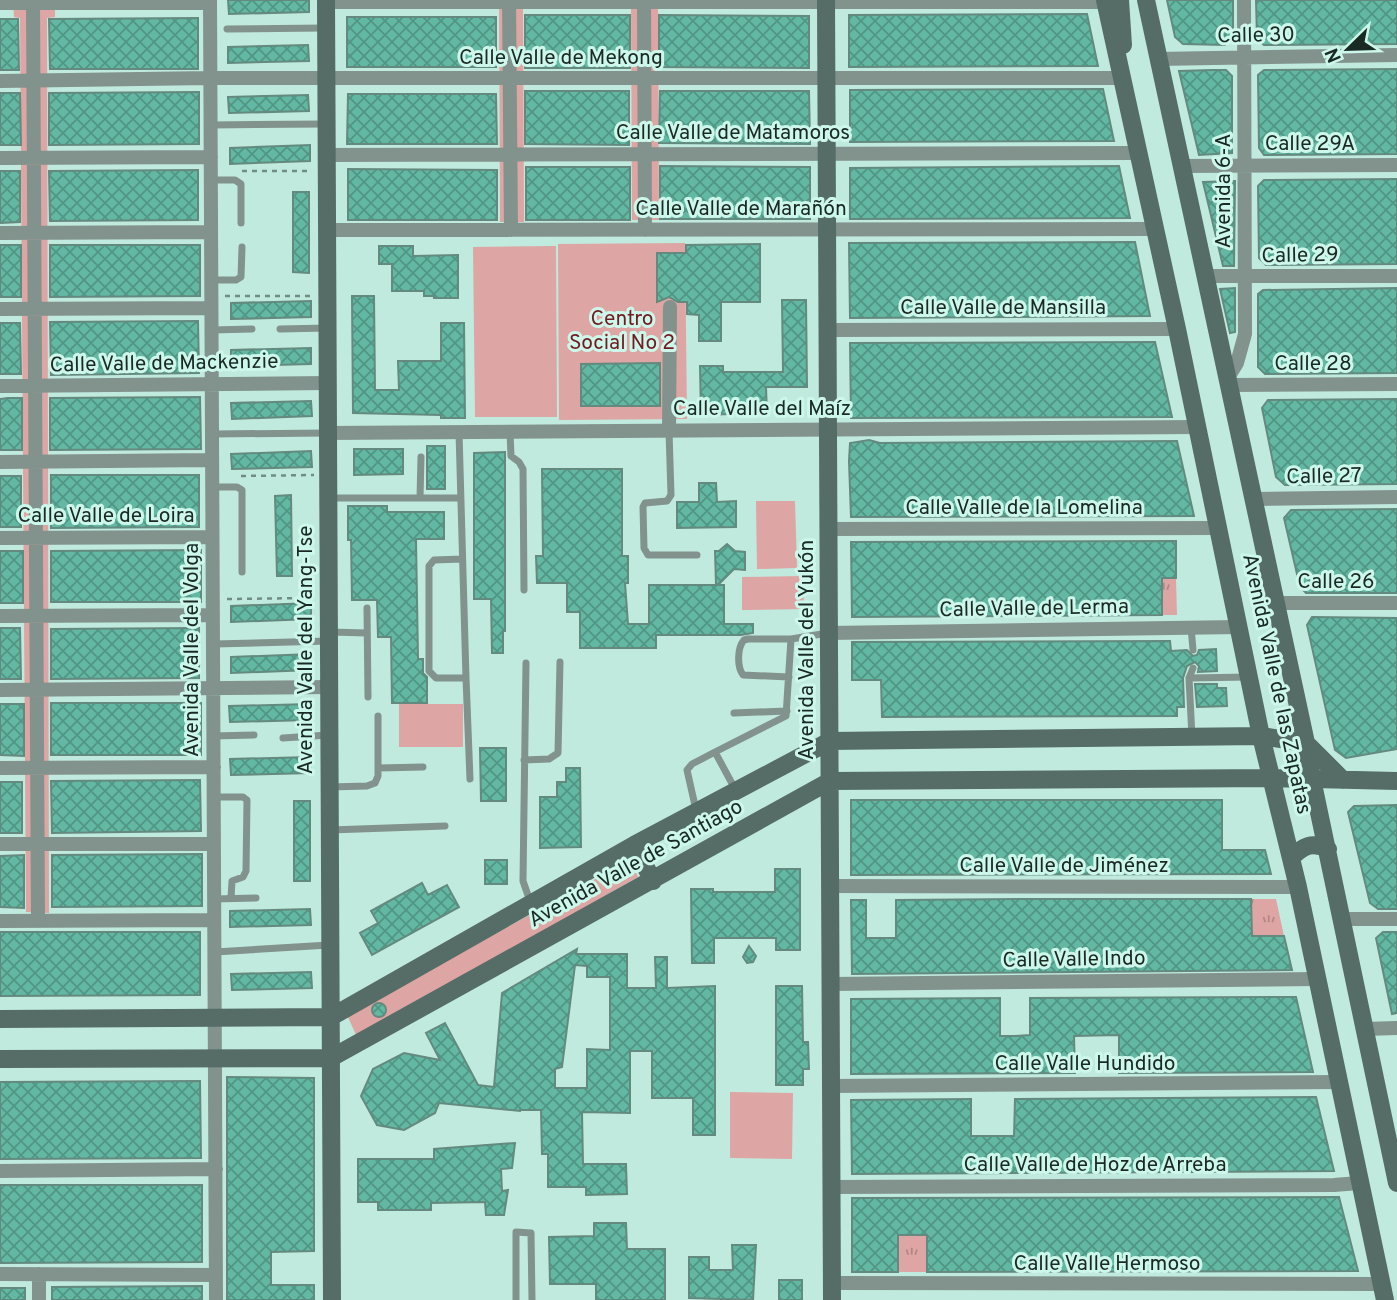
<svg xmlns="http://www.w3.org/2000/svg" width="1397" height="1300" font-family="Overpass,sans-serif">
	<style>
		.grass { fill: url(#grass-tufts) }
		.green { fill: #dda5a3 }
		.building { fill: url(#building-cross-hatch); stroke: #648a7f; stroke-width: 2; fill-rule: evenodd }
		.lines { fill: none; stroke-linecap: round; stroke-linejoin: round }
		.path { stroke: #708d84; stroke-width: 2.5; stroke-dasharray: 5 5; stroke-linecap: butt }
		.lane { stroke: #82928d; stroke-width: 7 }
		.street { stroke: #82928d; stroke-width: 14 }
		.secondary { stroke: #556d66; stroke-width: 18 }
		.labels { text-anchor: middle; dominant-baseline: central; stroke-width: 6; stroke-linejoin: round; paint-order: stroke }
		.street-label { font-size: 21px; fill: #192924; stroke: #cef7eb }
		.park-label { font-size: 21px; fill: #711a20; stroke: #cef7eb }
	</style>
	<defs>
		<pattern id="grass-tufts" width="24" height="20" patternUnits="userSpaceOnUse" patternTransform="scale(1.75)"><rect width="24" height="20" fill="#dda5a3"/><path d="M3 7l-1-3M5 7V3M7 7l1-3M15 17l-1-3M17 17v-4M19 17l1-3" fill="none" stroke="#b28685"/></pattern>
		<pattern id="building-cross-hatch" width="8" height="8" patternUnits="userSpaceOnUse" patternTransform="scale(1.75)"><rect width="8" height="8" fill="#63b8a3"/><path d="M0 0l8 8M0 8l8-8" fill="none" stroke="#519685"/></pattern>
	</defs>
	<rect width="100%" height="100%" fill="#c1eade"/>
	<path class="grass" d="M1162,578H1176L1177,615H1162Z
		M1251,899H1276L1284,936H1252Z
		M898,1235H927V1272H898Z"/>
	<path class="green" d="M13,0H55V17L47,18L49,913L26,912L20,18L14,17Z
		M499,0H523L524,222H500Z
		M631,0H658L659,220H632Z
		M685,243L687,419L559,420L558,244Z
		M556,246L557,417H475L473,247Z
		M756,501H795L797,568L757,569Z
		M803,576L804,609L742,610V577Z
		M399,704H463V747H399Z
		M630,860L638,877L357,1037L347,1015Z
		M730,1092L793,1093L792,1159L730,1158Z"/>
	<path class="building" d="M228,0H309V12L229,14Z
		M1167,0H1233V39L1225,45L1183,44L1175,37Z
		M1256,0H1397V44L1264,45L1257,39Z
		M1087,14L1098,66L849,67V15Z
		M525,15H630V68H525Z
		M659,15L809,16V68L659,67Z
		M347,17H496V67H347Z
		M198,18V69H50L49,19Z
		M0,19H18L19,70H0Z
		M308,45L309,61L228,63V47Z
		M1397,69V154L1264,155L1259,148L1258,75L1264,70Z
		M1212,70H1226L1232,76V153L1199,155L1179,71Z
		M1103,89L1114,141L850,142V90Z
		M525,91H629V145L525,144Z
		M660,91H809L810,144L659,143Z
		M199,92V144L49,145V93Z
		M0,93H20L21,145H0Z
		M348,94H496L497,144H347Z
		M308,95L309,111L229,113L228,97Z
		M310,145V161L230,164V148Z
		M660,166L810,167V219H660Z
		M1119,166L1130,218L850,219V168Z
		M526,167H630V220H526Z
		M348,169L497,170V220H348Z
		M198,170V220L50,221L49,171Z
		M0,171H20V222L0,223Z
		M1397,179V264L1266,265L1259,258L1258,186L1264,180Z
		M1235,181L1234,266H1223L1203,182Z
		M293,192H309V273L293,272Z
		M1135,242L1150,316L850,318L849,243Z
		M760,244V302H721V341H699V315L687,314V302H678L669,297L657,302V253H686V245Z
		M0,245H21V297H0Z
		M50,245H200V296L50,297Z
		M379,246H413V256L458,255V298H434V296H424V291H392V264H379Z
		M1235,288V332L1230,333L1220,289Z
		M1397,288V373L1265,374L1258,367V294L1263,290Z
		M352,296H374L375,390H399L398,361H441V323H464L465,418H441V415L353,413Z
		M782,300H806L807,387H766L767,413L701,415L700,366H723V372H783Z
		M311,301V317L231,319V303Z
		M198,321L199,373L51,375L50,322Z
		M0,323H20L21,374H0Z
		M1155,342L1172,417L851,418L850,343Z
		M311,348V364L231,366V350Z
		M660,363V406H581V364Z
		M200,397L201,449L50,450V398Z
		M8,398H22V450H0V399Z
		M1397,399V484L1285,485L1276,477L1262,408L1268,400Z
		M311,401L312,416L232,419L231,403Z
		M869,440L880,443L1177,441L1194,516L851,517L849,461L850,443Z
		M427,446H445V489H427Z
		M354,449H403V474L354,475Z
		M311,451L312,467L232,469L231,454Z
		M505,452V631H503V653H492L491,599H474V453Z
		M542,469H622V556H628V583H625L628,624H649V585H716L715,551H719L727,544L735,551L745,552V570L734,569L718,585H724V624H753V633L741,635H656V648H580V612H567V583H537L536,556H543Z
		M51,475H199V527L51,528Z
		M0,476H21V527H0Z
		M699,483H716L717,502L736,501V527L677,528V502H699Z
		M291,495L292,576H277L275,496Z
		M348,506H387V512H444V539H416L418,659H423V673L427,677V703H392L391,637H378L377,600H352L351,540H348Z
		M1397,509V593H1306L1300,587L1284,518L1291,510Z
		M1176,541V578H1162V615L852,617L851,542Z
		M201,550V602H51V551Z
		M0,551H23V603H0Z
		M311,603V619L231,622V606Z
		M1312,617L1397,618V749L1346,758L1335,750L1307,625Z
		M0,628H20L21,679H0Z
		M199,628V678L51,679V629Z
		M1170,641L1171,651L1187,650L1193,656L1197,655L1199,650L1216,649L1217,671L1198,672L1199,666L1195,662L1187,666L1183,678L1184,707H1177V716L882,717L881,680H852V642Z
		M311,654V670L231,673V657Z
		M1195,684H1217V688H1226L1227,706L1197,707Z
		M51,703H201V755H51Z
		M0,704H24V756L0,755Z
		M310,704V720L230,722L229,706Z
		M480,748H506V801H481Z
		M310,757L311,773L231,775L230,759Z
		M566,768H580L581,847L540,848V797H557V782H566Z
		M200,780L201,831L52,833L51,781Z
		M0,782H22V833H0Z
		M851,800H1222V850H1265L1271,874L851,875Z
		M294,801H310V881H294Z
		M1397,805V909H1378L1370,903L1348,812L1354,806Z
		M202,854V906L52,907V855Z
		M24,855V908L0,907V856Z
		M485,860H507V884H485Z
		M775,869H800V950H776V938H714V963H692L691,889H713V892H775Z
		M422,883L428,895L447,885L459,907L372,955L360,933L378,923L371,911Z
		M1021,899H1251L1252,936H1284L1292,970L852,974L851,900H866V938H896V900Z
		M310,909L311,925L230,927V911Z
		M0,932H200V995L0,996Z
		M1383,932H1397V1013L1392,1014L1376,938Z
		M749,946L756,956L753,962L747,963L743,957Z
		M577,949L576,954H627V988H656L655,957H667V988L715,986V1135H693V1098H652V1051H630V1113L582,1112L583,1164H626L627,1194L586,1195V1187H548V1154H542L541,1110H520V1111L439,1103L435,1113L404,1130L377,1125L361,1096L373,1069L404,1053L440,1060L426,1033L445,1023L478,1085L494,1087L502,993ZM575,965L587,966V977H610V1050L587,1049V1088H555V1069L562,1067Z
		M311,972L312,988L232,990L231,974Z
		M776,986H802L803,1042H808L809,1069H803V1085H776Z
		M1296,997L1313,1072L1119,1073V1035L1074,1036L1075,1073L851,1074V999L1000,998V1036H1015L1030,1035V998Z
		M372 1010a7 7 0 1 1 14 0a7 7 0 1 1-14 0Z
		M227,1077L314,1078V1251L271,1252V1285H314V1300H227Z
		M200,1081L201,1158L0,1159V1082Z
		M1316,1097L1334,1171L852,1174L851,1100L971,1099V1136H1014L1015,1099Z
		M515,1143L512,1168L501,1169L502,1191L508,1190L504,1215H486L485,1202L431,1203V1210H378V1202H358V1159H434V1149Z
		M0,1185H202V1262L0,1263Z
		M1339,1197L1358,1271L927,1272V1235H898V1272H852V1198Z
		M594,1223H626L627,1249H665V1300H596V1284H550L549,1237L594,1236Z
		M732,1245H756L753,1300L689,1298V1257H709V1270H733Z
		M779,1280H802V1300H779Z
		M202,1286V1300H52V1287Z
		M0,1288H25V1300H0Z"/>
	<g class="lines">
		<path class="path" d="M242,171H312
			M225,296H313
			M241,476L314,475
			M227,599L314,598"/>
		<path class="lane" d="M227,29L325,28
			M211,125L325,124
			M211,180H235L241,184V223
			M212,280H236L241,277L242,247
			M280,329L328,328
			M212,330L252,329
			M669,431L671,495L667,501L645,503L643,507L644,548L648,555H697
			M459,432L466,678H436L429,671V566L434,560L462,559
			M510,432L511,456L519,462L523,469L524,590
			M213,434L327,433
			M212,487H237L242,490V572
			M328,498H460
			M420,498L421,457
			M367,608L368,697
			M1191,627L1193,650
			M329,632L367,633
			M214,644L328,641
			M526,663L523,881L531,904
			M1193,668L1189,678L1249,677
			M789,677L743,675C737,667 737,648 744,640L748,639H791
			M466,678L470,779
			M1189,678L1192,737
			M734,713L787,711
			M213,736L254,735
			M283,738L328,735
			M524,760L549,759L558,753L560,662
			M378,768L423,767
			M330,787L367,786L375,783L378,776V716
			M735,789L715,752L786,716L791,639L828,633
			M214,797H243L247,800L246,871L243,877L232,881L231,898
			M696,810L687,770L692,764L715,752
			M330,830L445,826
			M214,899L256,898
			M215,952L329,945
			M516,1300V1232L531,1233L532,1300"/>
		<path class="street" d="M210,0L216,1300
			M509,0L511,230
			M644,0L645,230
			M326,2H1105
			M0,3H210
			M33,3L38,921
			M1157,59L1397,55
			M0,81L210,78H1122
			M327,155L1138,153
			M0,158L211,157
			M1181,166L1397,165
			M327,230L1155,229
			M0,233L211,232
			M1204,276H1397
			M0,309L211,308
			M828,330L1177,329
			M1227,379L1237,363L1245,334L1244,0
			M1229,385L1397,384
			M0,386L328,383
			M669,431L670,307
			M328,433L1197,427
			M0,462L212,460
			M1252,499L1397,497
			M829,529L1219,528
			M0,538L212,537
			M1275,603H1397
			M0,616L213,615
			M829,633L1239,627
			M0,690L329,687
			M0,768L214,767
			M0,844H214
			M830,886L1298,887
			M1342,919H1397
			M0,921L214,920
			M831,984L1318,979
			M1364,1029L1397,1028
			M831,1086L1339,1082
			M0,1171L216,1169
			M832,1187L1334,1185L1359,1183
			M0,1274L216,1275
			M39,1274V1300
			M832,1283L1381,1284"/>
		<path class="secondary" d="M326,0L332,1300
			M826,0L832,1300
			M1105,0L1177,329L1261,736L1298,887L1385,1300
			M1120,0L1123,45
			M1146,0L1306,743L1312,779L1397,1183
			M634,845L653,881
			M1291,858C1303,846 1312,841 1328,849
			M0,1019L331,1017L634,845L830,741L1261,736L1306,743L1343,780
			M0,1059L331,1058L830,781L1271,778L1397,781"/>
	</g>
	<g class="labels">
		<g class="street-label">
			<text transform="translate(1256 36) rotate(-1)">Calle 30</text>
			<text x="561" y="58">Calle Valle de Mekong</text>
			<text x="733" y="133">Calle Valle de Matamoros</text>
			<text x="1310" y="144">Calle 29A</text>
			<text transform="translate(1224 191) rotate(-90)">Avenida 6-A</text>
			<text x="741" y="209">Calle Valle de Marañón</text>
			<text transform="translate(1300 256) rotate(-1)">Calle 29</text>
			<text x="1003" y="308">Calle Valle de Mansilla</text>
			<text transform="translate(164 364) rotate(-1)">Calle Valle de Mackenzie</text>
			<text x="1313" y="364">Calle 28</text>
			<text x="762" y="409">Calle Valle del Maíz</text>
			<text transform="translate(1324 477) rotate(-1)">Calle 27</text>
			<text x="1024" y="508">Calle Valle de la Lomelina</text>
			<text x="106" y="516">Calle Valle de Loira</text>
			<text x="1336" y="582">Calle 26</text>
			<text transform="translate(1034 609) rotate(-1)">Calle Valle de Lerma</text>
			<text transform="translate(192 650) rotate(-90)">Avenida Valle del Volga</text>
			<text transform="translate(306 650) rotate(-90)">Avenida Valle del Yang-Tse</text>
			<text transform="translate(807 650) rotate(-90)">Avenida Valle del Yukón</text>
			<text transform="translate(1276 684) rotate(78)">Avenida Valle de las Zapatas</text>
			<text transform="translate(636 864) rotate(-29)">Avenida Valle de Santiago</text>
			<text x="1064" y="866">Calle Valle de Jiménez</text>
			<text transform="translate(1074 960) rotate(-1)">Calle Valle Indo</text>
			<text x="1085" y="1064">Calle Valle Hundido</text>
			<text x="1095" y="1165">Calle Valle de Hoz de Arreba</text>
			<text x="1107" y="1264">Calle Valle Hermoso</text>
		</g>
		<g class="park-label">
			<text x="622" y="319">Centro<tspan x="622" dy="24">Social No 2</tspan></text>
		</g>
	</g>
	<g transform="translate(1348 49) rotate(247)" stroke="#cef7eb" stroke-width="5" paint-order="stroke">
	<path d="M0-5L12 26L0 18L-12 26Z" fill="#192924"/>
	<text y="-10" font-size="19" font-weight="bold" text-anchor="middle" fill="#192924">N</text>
	</g>
</svg>
